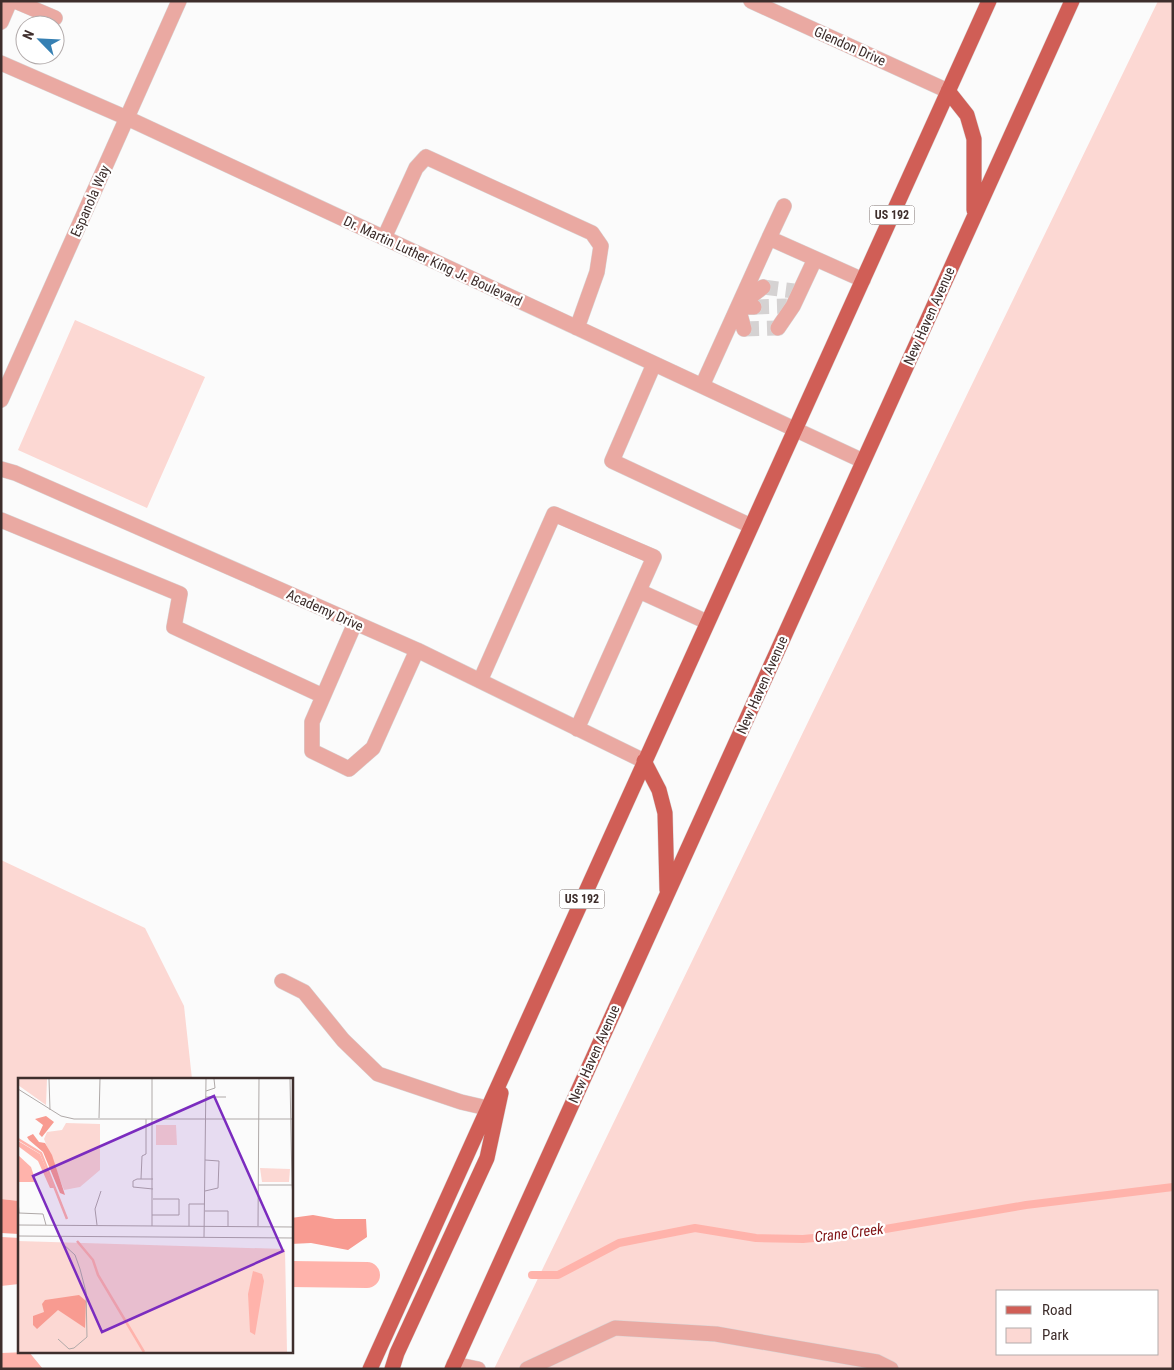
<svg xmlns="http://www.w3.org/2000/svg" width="1174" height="1370" font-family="'Roboto Condensed',sans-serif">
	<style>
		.green { fill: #fcd8d3; fill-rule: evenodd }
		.forest { fill: #f89b91 }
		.water { fill: #ffb3ab }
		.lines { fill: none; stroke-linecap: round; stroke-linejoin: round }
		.stream { stroke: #ffb3ab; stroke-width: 8 }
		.canal { stroke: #ffb3ab; stroke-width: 26 }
		.minor-tunnel { stroke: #d5d2d2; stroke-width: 15; stroke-dasharray: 15 8; stroke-linecap: butt }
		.minor-casing { stroke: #d9d6d6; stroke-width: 16 }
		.major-casing { stroke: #d9d6d6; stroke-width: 16 }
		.minor { stroke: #eaa9a2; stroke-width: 15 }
		.major { stroke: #d05e56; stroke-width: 15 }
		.labels { text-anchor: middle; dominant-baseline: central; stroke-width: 4.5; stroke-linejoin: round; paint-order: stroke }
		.shield { fill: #fff; stroke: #786d6b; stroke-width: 1 }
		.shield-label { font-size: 12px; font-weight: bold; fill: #3e2e2c }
		.street-label { font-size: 14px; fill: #3e2e2c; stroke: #fff }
		.water-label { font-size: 15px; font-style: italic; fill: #811516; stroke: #fff }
		.inset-river { fill: none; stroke: #ffb3ab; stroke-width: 2.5 }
		.inset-road { fill: none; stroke: #afa9a8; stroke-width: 1 }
		.view { fill: #7b2cbf; fill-opacity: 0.15; stroke: #7b2cbf; stroke-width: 2.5 }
		.inset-edge { fill: none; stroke: #3e2e2c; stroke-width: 2.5 }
	</style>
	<rect width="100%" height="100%" fill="#fbfbfb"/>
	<path class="green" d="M1158,1H1173V1369H494ZM998,1291H1158V1354H998Z
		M75,320L205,377L147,508L18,450Z
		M1,860L145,928L184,1006L192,1079H19V1201L1,1199Z"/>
	<path class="forest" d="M1,1199L19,1201V1234L1,1233Z
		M313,1215L335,1219H366L367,1237L348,1250L311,1243L291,1244V1218Z"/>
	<path class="water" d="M1,1262L19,1263V1284L1,1286Z
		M29,1352L43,1369H1V1353Z"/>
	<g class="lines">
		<path class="stream" d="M532,1275H558L619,1243L695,1228L756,1238L803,1239L856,1234L1026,1205L1173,1187"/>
		<path class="canal" d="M1,1250L19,1251
			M291,1274L367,1275"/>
		<path class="minor-tunnel" d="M763,287L794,291
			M754,307L787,306
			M744,329L778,328"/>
		<g class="minor-casing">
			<path id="minor" d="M15,1L55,18
				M751,1L948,91
				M1,22L10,1
				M1,63L127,118L863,461
				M384,238L416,168L426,157L592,233L601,246L597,272L577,328
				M769,238L784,206
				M741,304L763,287
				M778,328L793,306L815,259
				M744,329L738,307H754
				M654,364L612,461L751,526
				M702,386L769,238L863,280
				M1,400L179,1
				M1,469L15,473L417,650L644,761
				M1,520L180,594L174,627L323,696
				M639,591L707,622
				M355,623L312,722V751L349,769L373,748L417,650
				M480,681L554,514L654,557L577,729
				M282,981L304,992L343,1040L378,1074L461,1102L487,1108
				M454,1364L478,1369
				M527,1369L615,1328L716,1334L877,1362L891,1369"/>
		</g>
		<g class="major-casing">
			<path id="major" d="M948,91L967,115L974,139V210
				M644,761L659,790L665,813L667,890
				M370,1369L989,1
				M392,1369L397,1353L487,1158L501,1093
				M452,1369L1072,1"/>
		</g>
		<use href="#minor" class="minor"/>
		<use href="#major" class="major"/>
	</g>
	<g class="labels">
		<g class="shield">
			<rect x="869.5" y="205.5" width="45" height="19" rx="4"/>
			<rect x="559.5" y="889.5" width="45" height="19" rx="4"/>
		</g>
		<g class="shield-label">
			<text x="892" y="215">US 192</text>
			<text x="582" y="899">US 192</text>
		</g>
		<g class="street-label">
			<text transform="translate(850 46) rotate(24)">Glendon Drive</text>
			<text transform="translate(90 201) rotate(-66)">Espanola Way</text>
			<text transform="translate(433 261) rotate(25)">Dr. Martin Luther King Jr. Boulevard</text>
			<text transform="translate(929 316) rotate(-66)">New Haven Avenue</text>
			<text transform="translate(325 610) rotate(24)">Academy Drive</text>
			<text transform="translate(762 685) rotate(-66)">New Haven Avenue</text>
			<text transform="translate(594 1054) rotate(-66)">New Haven Avenue</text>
		</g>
		<g class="water-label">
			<text transform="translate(849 1233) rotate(-7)">Crane Creek</text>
		</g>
	</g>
	<g transform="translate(18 1078)">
		<rect width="275" height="275" fill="#fbfbfb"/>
		<path d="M0,1H29L28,27L0,7ZM48,45L82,46V92L62,109L46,112L26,61L29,54L44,52ZM138,47H158L159,67H138ZM242,90L272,91L271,104H244ZM0,163L267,171L269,274H0Z" fill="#fcd8d3"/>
		<path d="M28,38L36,44L24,59L21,56L25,47L17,41ZM15,56L21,64L27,65L34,77L47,117L42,115L25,74L11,62L9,59ZM61,217L68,223L67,250L40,232L19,251L15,247V238L26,234L24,226L27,222Z" fill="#f89b91"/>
		<path d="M0,63L22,76L36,110H32L20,83L0,68ZM0,77L13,89L18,104H0ZM235,193L244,196L246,203L237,257L232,254L230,216Z" fill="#ffb3ab"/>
		<path class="inset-river" d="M0,61L23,75L49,141M59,163L75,182L80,197L126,274"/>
		<path class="inset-road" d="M31,1L32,32M272,1L274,107M0,11L43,38L56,41H275M188,13L197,10L196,1M188,19H208M81,40L82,1M123,101L124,78L128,76V41M135,101H119L115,103V109L135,111M240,107H274L275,117M187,113L200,110L201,83L187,82M0,122L1,135L25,136L28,147M187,133H210V148M134,137H161V121H135M0,147L275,149M79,147L77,131L83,113M134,148V1M171,148V126H187M240,148L241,1M0,158L275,160M186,159L188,1M40,261L51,271L56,270L69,259L68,214L62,191L57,177L45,166L43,158"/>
		<path class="view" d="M196,18L265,173L84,254L15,98Z"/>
		<rect width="275" height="275" class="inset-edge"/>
	</g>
	<rect width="1174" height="1370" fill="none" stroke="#3e2e2c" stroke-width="5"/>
	<rect x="996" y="1290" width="162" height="65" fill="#ffffff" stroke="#b2abab"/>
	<rect x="1006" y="1306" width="25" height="8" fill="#d05e56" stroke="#b2abab"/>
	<text x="1042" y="1315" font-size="15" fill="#3e2e2c">Road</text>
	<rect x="1006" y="1328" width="25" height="15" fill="#fcd8d3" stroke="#b2abab"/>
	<text x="1042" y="1340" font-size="15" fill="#3e2e2c">Park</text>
	<g transform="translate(40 40) rotate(294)"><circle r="24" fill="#ffffff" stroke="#b2abab"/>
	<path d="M0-4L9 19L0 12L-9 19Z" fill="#3680b3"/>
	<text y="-8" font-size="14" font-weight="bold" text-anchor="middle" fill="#3e2e2c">N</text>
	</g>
</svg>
